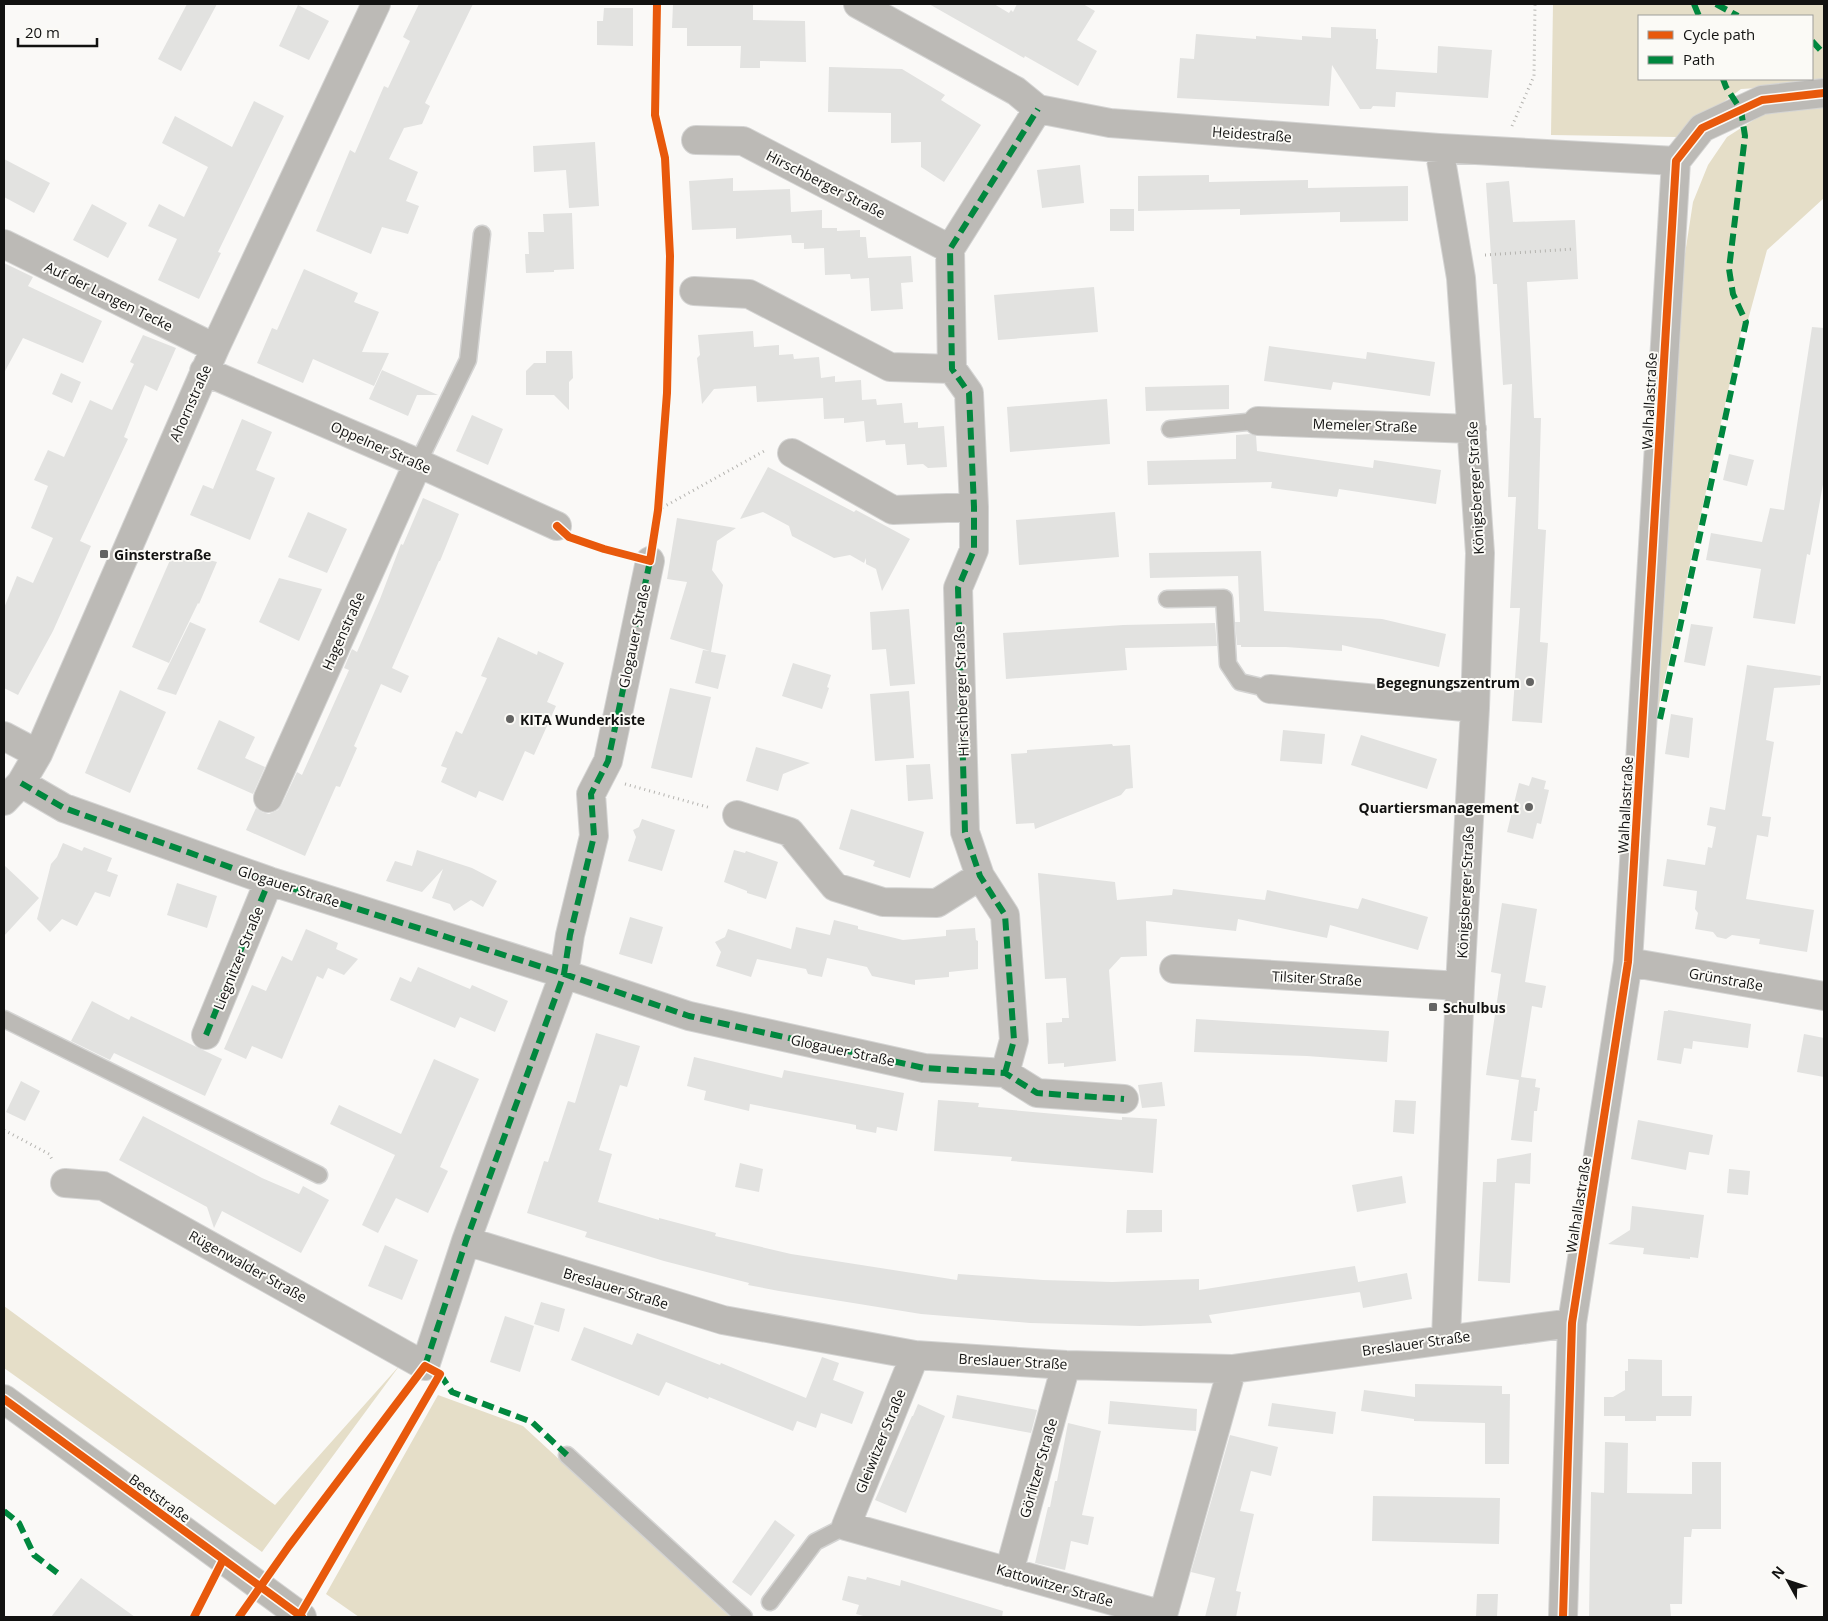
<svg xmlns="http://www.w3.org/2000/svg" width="1828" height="1621" font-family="'Open Sans',sans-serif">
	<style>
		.green { fill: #e5dec8; fill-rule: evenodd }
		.building { fill: #e2e2e0 }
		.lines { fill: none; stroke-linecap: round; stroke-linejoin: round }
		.lane-casing { stroke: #d4d4d3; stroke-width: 19 }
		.street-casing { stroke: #d4d4d3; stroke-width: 30 }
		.secondary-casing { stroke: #d4d4d3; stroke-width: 30 }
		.path { stroke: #b4b3af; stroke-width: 3; stroke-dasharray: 1 4; stroke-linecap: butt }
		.lane { stroke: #bcbab6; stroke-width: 16 }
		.street { stroke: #bcbab6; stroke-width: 28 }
		.secondary { stroke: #bbb9b4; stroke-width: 28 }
		.quiet { stroke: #00873e; stroke-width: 6; stroke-dasharray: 12 6; stroke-linecap: butt }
		.cycleway-casing { stroke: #fbfaf6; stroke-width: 11 }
		.cycleway { stroke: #e8590c; stroke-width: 8 }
		.poi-dot { fill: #636362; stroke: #fbfaf6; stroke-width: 2 }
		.labels { text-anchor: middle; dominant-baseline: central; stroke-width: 4; stroke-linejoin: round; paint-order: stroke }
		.street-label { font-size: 14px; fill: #121211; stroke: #fbfaf6 }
		.poi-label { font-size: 14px; font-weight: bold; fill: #121211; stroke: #fbfaf6; text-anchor: start }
	</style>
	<rect width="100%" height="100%" fill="#faf9f7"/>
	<path class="green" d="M1553,4H1824V84L1741,89L1677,137L1551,135ZM1639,16H1812V79H1639Z
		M1824,106V198L1767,250L1748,320L1743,323L1655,723L1681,280L1693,202L1708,165L1727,137L1763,114Z
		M4,1306L275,1505L400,1365L262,1552L4,1368Z
		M438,1395L523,1426L730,1617H359L326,1594Z"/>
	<path class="building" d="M187,4H217L181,71L158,59Z
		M419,4H473L425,103L430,106L422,124L404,128L389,159L418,172L406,201L419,206L408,234L382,227L371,254L316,231L350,150L355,153L384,86L388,88L410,41L403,37Z
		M673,4H753V20L805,21L806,62L760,61V68H740L741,46H687V28H672Z
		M929,4H994L1009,13L1011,10L1013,12L1017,4H1083L1095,11L1077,40L1097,51L1078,86L1025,56L1024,58Z
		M298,5L329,21L309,60L279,46Z
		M604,8H633V46L597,45V21H603Z
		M1331,27L1376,29V39H1378L1376,69L1437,73L1438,46L1492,50L1488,98L1396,92L1395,107L1373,106L1371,109H1360L1332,65L1329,106L1177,98L1180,58L1194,59L1196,34L1256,39V36L1302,40V36L1331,38Z
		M829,67L902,69L945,95L941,100L981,125L944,182L921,167V142L891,143V113L828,112Z
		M254,101L284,116L218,252L221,253L199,299L158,280L177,239L148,226L159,204L184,217L208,167L162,143L175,116L232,147Z
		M595,142L599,206L569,208L566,170L534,172L533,146Z
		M4,159L50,183L34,213L4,197Z
		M1080,165L1084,203L1042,208L1037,170Z
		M1209,175V182L1308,180V188L1408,186V221L1340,222V212L1240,215V209L1138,211V176Z
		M733,178V191L790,189L791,212L822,210V228H837V231L860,230V237H866L868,258L911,256L913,282L901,283L903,309L871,311L869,278L851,279L850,274L825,275L824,248L804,249V243H792L791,235L736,239V228L692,230L689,181Z
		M1509,181L1513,222L1575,220L1578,279L1527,282L1534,418H1541L1538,529L1546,530L1540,642L1548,643L1542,723L1512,721L1520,608H1510L1516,497H1508L1512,384L1503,385L1497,284H1493L1486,183Z
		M92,204L127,223L108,258L73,240Z
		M1110,209H1134V231H1110Z
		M572,213L574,269L554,270V272L526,273L525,254H529L528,232H544L543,214Z
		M4,263L33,277L28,286L102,321L83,363L23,338L4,373Z
		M304,269L358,293L354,302L379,312L362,352L389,353L374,386L313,359L303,383L257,363L272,328L277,330Z
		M1094,287L1098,332L998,340L994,295Z
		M1812,327L1824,328V479L1810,555L1807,554L1795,624L1753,618L1761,569L1706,560L1711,533L1762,542L1770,508L1784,510Z
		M753,331L754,347L779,345V355L793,354L794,359L819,357L821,378L835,376V382L861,380L862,400L876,399L877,405L902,403L904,423L918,422V428L944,426L947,467L928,468L923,464L907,465L905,444L886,445L885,440L866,442L864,421L844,423V418L824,419L823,398L757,402L756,386L714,389L702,404L697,358L700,355L698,335Z
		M143,335L176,348L157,391L145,385L124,437L128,439L80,541L91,546L53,631L18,695L4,688V608L17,576L33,583L53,538L31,528L48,486L34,480L48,450L64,457L90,400L112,410L134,364L130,362Z
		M1269,346L1366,359L1367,352L1435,362L1430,396L1333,382L1331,390L1264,381Z
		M546,351H572L573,378L569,382V410L554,395H526V371L534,363H546Z
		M382,370L438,395H417L408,416L369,399Z
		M61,373L81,382L72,403L52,394Z
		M1229,385V409L1146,411L1145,387Z
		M1107,399L1110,444L1010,452L1007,407Z
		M472,415L503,429L488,465L456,451Z
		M242,419L272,432L256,470L275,478L250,540L190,515L203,485L213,489Z
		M1250,434L1256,436L1257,451L1373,468L1374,460L1441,470L1436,504L1339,489L1337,497L1271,488L1272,482L1148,485L1147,461L1236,459V435Z
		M1729,454L1754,460L1747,486L1723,480Z
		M768,467L854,512L856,510L910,539L882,591L876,569L866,564V558L864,563L850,555L834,558L792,536L789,526L763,512L740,519Z
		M423,498L459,514L440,561H439L392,668L409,676L401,693L381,684L354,746L357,748L340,787L336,786L305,856L246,830L256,808L262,812L269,814L278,810L282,804L297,772L302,775L349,670L344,668L352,649L357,652L380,599L401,544L403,545Z
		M308,512L347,529L327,573L288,557Z
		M1115,512L1119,557L1019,565L1016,520Z
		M677,518L736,528L717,541L712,570L723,585L711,652L726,655L718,689L695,683L703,650L710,651L670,639L687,582L667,579Z
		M174,551L217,562L199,604L198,603L169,663L132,647Z
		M1261,551L1264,611L1382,619L1446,634L1439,667L1342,645V651L1286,647H1241V645H1237L1235,622H1240L1238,576L1150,578L1149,553Z
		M279,578L322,589L299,641L259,622Z
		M909,609L915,684L890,686L886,649L872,650L870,612Z
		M190,622L206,629L176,695L157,689Z
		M1215,623L1217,646L1125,648L1127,670L1006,679L1003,633L1123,625Z
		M1691,624L1713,627L1705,666L1684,662Z
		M498,637L537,655L538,651L564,663L547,702L556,706L534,755L525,751L503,801L479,791L476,798L441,782L447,768L441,766L456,731L462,734L487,678L481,676Z
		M793,663L831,675L827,687L829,688L822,709L782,696Z
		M1747,665L1821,676L1820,685L1774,688L1766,740L1774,742L1762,816L1771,817L1768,837L1757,835L1746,899L1814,910L1807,952L1759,944L1760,939L1732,935L1726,939L1717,937L1713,932L1695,929L1698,913L1695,909L1697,891L1663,886L1667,859L1705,865L1708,847L1712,848L1716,827L1707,825L1710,807L1725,810Z
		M670,688L711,697L692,778L651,768Z
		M120,690L166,712L130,793L85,773Z
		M909,691L914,758L875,761L870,694Z
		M1671,714L1693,718L1689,758L1665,754Z
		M219,720L255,737L245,758L265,767L253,794L197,769Z
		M1283,730L1325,734L1322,764L1280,761Z
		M1361,735L1437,759L1427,789L1351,765Z
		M1112,744L1113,746L1130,745L1133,788L1126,789L1121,795L1035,829L1034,823L1016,824L1011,754L1027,753V750Z
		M756,747L774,752L810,763L783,774L778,791L746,781Z
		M930,764L933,799L908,801L906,765Z
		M1532,777L1546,781L1544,789L1549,790L1541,824L1537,823L1533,839L1507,832L1519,783L1529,786Z
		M851,809L924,832L910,878L873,866L875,861L839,849Z
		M642,819L675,830L662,871L628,861L636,837L633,830L639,827Z
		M63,843L82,851L84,847L112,858L107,871L118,875L110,897L95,892L77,926L62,919L50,932L37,919L51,864L57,857Z
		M417,850L472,868L497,881L483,907L471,900L454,911L450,904L432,898L443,869L422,892L386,881L395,861L412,866Z
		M734,850L745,853L746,851L778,862L766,899L747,893V891L724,882Z
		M4,865L39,898L4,936Z
		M1038,873L1115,882L1117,900L1172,895L1173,889L1265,900L1267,890L1358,909L1362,898L1428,917L1418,950L1330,925L1327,938L1238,919L1236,931L1146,921L1147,956L1121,957L1109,970L1116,1061L1064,1067V1063L1048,1064L1046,1023L1062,1022V1018H1069L1066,978L1045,979Z
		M177,883L217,896L207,928L167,915Z
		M1502,903L1537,909L1525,982L1546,986L1542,1008L1532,1006L1521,1077L1536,1079L1535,1087L1540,1088L1537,1111H1534L1532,1142L1511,1140L1519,1080L1486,1075L1501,974L1491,972Z
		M630,917L663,927L652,964L619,954Z
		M834,920L858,926V929L903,940L946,936V930L975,928L976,940L978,941V969L949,972V977L915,980V985L872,976L867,967L827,958L822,977L808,974L806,969L757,959L751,977L716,966L721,952L715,942L725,937L728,929L791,949L796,927L830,935Z
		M306,929L338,943L336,949L358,959L344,975L328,968L323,979L317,976L282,1059L252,1046L246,1059L224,1049L252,985L266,991L282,956L292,961Z
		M418,967L470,989L472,985L508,1001L495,1032L460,1017L455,1028L390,1000L400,977L411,982Z
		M92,1001L129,1020L131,1016L222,1059L205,1096L114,1053L110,1060L71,1041Z
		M1668,1010L1751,1024L1748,1048L1693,1041L1692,1049L1684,1048L1681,1064L1657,1060L1664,1011H1668Z
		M1196,1019L1389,1031L1387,1062L1307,1056L1194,1052Z
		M596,1033L640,1046L627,1087L620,1085L599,1150L612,1154L598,1202L659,1220V1218L716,1233L715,1236L791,1254L957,1280L958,1274L1043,1280L1112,1282L1199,1279V1290L1355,1266L1360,1292L1209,1315L1212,1323L1140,1326L1030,1323L921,1314L779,1291L748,1285L749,1283L664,1261L585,1237L587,1232L527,1213L544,1161L548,1162L568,1101L575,1103Z
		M1804,1034L1824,1038V1077L1797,1072Z
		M694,1057L782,1078L784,1070L904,1093L897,1131L877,1127L876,1133L856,1129V1125L750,1104L749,1111L704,1100L706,1091L687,1086Z
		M434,1059L479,1079L440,1167L448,1171L428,1213L396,1198L378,1233L362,1225L395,1155L330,1124L339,1105L401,1134Z
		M21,1081L40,1091L25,1121L6,1112Z
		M1162,1082L1165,1106L1142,1108L1138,1085Z
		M938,1100L979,1103L978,1107L1122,1120V1117L1157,1119L1153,1173L1011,1161L1012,1157L934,1151Z
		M1395,1100L1416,1101L1414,1134L1393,1132Z
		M143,1116L262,1178L299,1194L303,1186L329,1200L301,1253L222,1211L214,1228L207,1207L119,1160Z
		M1638,1120L1713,1135L1709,1155L1689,1152L1686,1170L1631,1159Z
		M1531,1153L1530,1184L1515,1183L1510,1283L1478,1281L1483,1182H1496L1497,1159Z
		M740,1163L763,1169L759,1192L735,1187Z
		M1729,1169L1750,1171L1748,1195L1727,1193Z
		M1402,1176L1406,1203L1357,1212L1352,1185Z
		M1632,1206L1704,1215L1698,1258L1690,1257V1259L1643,1254L1644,1248L1608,1244L1630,1230Z
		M1127,1210H1162V1232L1126,1233Z
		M385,1245L418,1260L402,1300L368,1286Z
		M1407,1273L1412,1299L1363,1308L1358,1282Z
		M541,1302L565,1309L559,1332L534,1324Z
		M505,1316L534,1326L520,1372L490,1362Z
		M584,1327L632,1345L637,1333L720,1365L721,1363L806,1398L822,1357L839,1363L833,1380L864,1392L852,1424L821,1413L816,1428L797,1421L793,1431L709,1397L708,1399L666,1382L659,1396L571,1360Z
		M1628,1359L1662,1360V1396H1692L1691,1416H1656V1421H1625V1416H1604V1397H1613L1625,1390V1371H1628Z
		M1415,1384L1502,1386V1394H1510L1509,1464H1485V1423L1414,1421V1419L1361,1411L1364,1390L1415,1397Z
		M957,1395L1037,1410L1031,1433L952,1418Z
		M1110,1401L1197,1409L1196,1431L1108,1424Z
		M1272,1403L1336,1412L1333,1434L1268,1426Z
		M918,1404L945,1416L906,1513L875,1500L912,1416H913Z
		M1068,1423L1101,1431L1082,1515L1094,1517L1088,1545L1071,1541L1065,1570L1035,1563L1048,1507H1050L1055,1481H1057Z
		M1230,1435L1278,1447L1271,1476L1251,1471L1240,1511L1254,1514L1236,1591L1241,1592L1236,1617H1205L1215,1578L1191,1572Z
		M1605,1442L1628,1443L1627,1493L1692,1494V1462H1721V1529H1692L1691,1537H1684L1682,1604H1670L1671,1617H1589L1591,1492L1604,1493Z
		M1373,1496L1500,1498L1499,1544L1372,1541Z
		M775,1520L795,1535L751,1596L732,1582Z
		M848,1576L866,1580L867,1577L900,1586L901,1580L1003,1611L1002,1617H867L856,1614L859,1605L842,1600Z
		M81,1578L135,1617H51Z
		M1477,1594H1498L1497,1617H1476Z"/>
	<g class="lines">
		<g class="lane-casing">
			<path id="lane" d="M1170,429L1258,421
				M418,463L468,360L482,234
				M1167,599L1224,598L1228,664L1240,682L1270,689
				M4,1019L319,1175
				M567,1455L744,1617
				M770,1602L815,1542L846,1526"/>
		</g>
		<g class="street-casing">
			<path id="street" d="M858,4L1016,91L1038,109L1110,123L1439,148L1676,161
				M696,140L743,141L950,249
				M1439,148L1461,278L1480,553L1475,708L1460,986L1446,1339
				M4,244L215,348
				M694,291L749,294L890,367L952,369
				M204,371L418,463L557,526
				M1258,421L1472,429
				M792,453L893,510L974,507
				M1270,689L1475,708
				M4,736L38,754
				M21,783L64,808L269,881L564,974L689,1016L924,1068L1005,1073L1037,1093L1124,1099
				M268,798L418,463
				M4,801L21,783L38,754L215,348L376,4
				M737,815L790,832L835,887L883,902L937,903L980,876
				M1628,962L1824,996
				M1174,969L1460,986
				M206,1035L269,881
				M1005,1073L1014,1040L1005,915L980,876L965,832L958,588L974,550V507L969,393L952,369L950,249L1038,109
				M65,1183L103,1186L425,1366L466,1241L564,974L570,935L594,836L591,794L608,761L650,561
				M466,1241L723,1320L915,1355L1066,1365L1232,1369L1572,1323
				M915,1355L846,1526L1163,1615L1232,1369
				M1009,1572L1066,1365
				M1563,1617L1572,1323L1628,962L1676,161L1702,128L1762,100L1824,93"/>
		</g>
		<g class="secondary-casing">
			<path id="secondary" d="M4,1399L302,1617"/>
		</g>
		<path class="path" d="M1512,126L1534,76L1535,4
			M1485,255L1573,249
			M658,510L766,450
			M625,784L711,808
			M4,1130L49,1154L53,1161"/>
		<use href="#lane" class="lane"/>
		<use href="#street" class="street"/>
		<use href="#secondary" class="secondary"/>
		<path class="quiet" d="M1694,4L1699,16
			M1716,4L1738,16
			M1812,41L1824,54
			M1660,719L1746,322L1733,294L1729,269L1745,136L1741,110L1726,87L1723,79
			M21,783L64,808L269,881L564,974L689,1016L924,1068L1005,1073L1037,1093L1124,1099
			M206,1035L269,881
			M1005,1073L1014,1040L1005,915L980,876L965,832L958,588L974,550V507L969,393L952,369L950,249L1038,109
			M425,1366L466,1241L564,974L570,935L594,836L591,794L608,761L651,556
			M440,1374L452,1392L532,1422L567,1455
			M4,1511L19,1523L34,1555L60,1575"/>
		<g class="cycleway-casing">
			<path id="cycleway" d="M557,526L569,537L604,549L650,561L658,510L667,393L670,256L665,158L655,115L657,4
				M4,1399L302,1617
				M194,1617L223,1560
				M239,1617L289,1546L425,1366L440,1374L300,1615
				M1563,1617L1572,1323L1628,962L1676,161L1702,128L1762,100L1824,93"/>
		</g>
		<use href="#cycleway" class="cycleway"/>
	</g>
	<g class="poi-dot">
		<rect x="99" y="549" width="10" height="10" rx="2.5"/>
		<circle cx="1530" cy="682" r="5"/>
		<circle cx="510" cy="719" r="5"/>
		<circle cx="1529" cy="807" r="5"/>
		<rect x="1428" y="1002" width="10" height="10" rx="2.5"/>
	</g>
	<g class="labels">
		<g class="street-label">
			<text transform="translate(1252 134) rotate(4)">Heidestraße</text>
			<text transform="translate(826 184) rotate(27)">Hirschberger Straße</text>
			<text transform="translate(109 296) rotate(26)">Auf der Langen Tecke</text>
			<text transform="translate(1649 401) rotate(-87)">Walhallastraße</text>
			<text transform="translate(190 403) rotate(-66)">Ahornstraße</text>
			<text transform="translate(1365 425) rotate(2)">Memeler Straße</text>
			<text transform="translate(381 447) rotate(24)">Oppelner Straße</text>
			<text transform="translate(1475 488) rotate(-93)">Königsberger Straße</text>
			<text transform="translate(343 631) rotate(-66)">Hagenstraße</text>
			<text transform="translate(634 636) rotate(-78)">Glogauer Straße</text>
			<text transform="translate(961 691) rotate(-92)">Hirschberger Straße</text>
			<text transform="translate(1625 805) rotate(-87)">Walhallastraße</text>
			<text transform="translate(289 886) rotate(18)">Glogauer Straße</text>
			<text transform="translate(1465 892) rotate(-87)">Königsberger Straße</text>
			<text transform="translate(238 958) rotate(-68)">Liegnitzer Straße</text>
			<text transform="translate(1317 978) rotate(3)">Tilsiter Straße</text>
			<text transform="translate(1726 979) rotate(10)">Grünstraße</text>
			<text transform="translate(843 1050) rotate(12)">Glogauer Straße</text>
			<text transform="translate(1578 1205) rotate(-81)">Walhallastraße</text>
			<text transform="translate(248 1266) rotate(29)">Rügenwalder Straße</text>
			<text transform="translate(616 1288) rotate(17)">Breslauer Straße</text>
			<text transform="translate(1416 1343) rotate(-8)">Breslauer Straße</text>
			<text transform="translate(1013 1361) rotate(3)">Breslauer Straße</text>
			<text transform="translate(880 1441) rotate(-68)">Gleiwitzer Straße</text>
			<text transform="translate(1038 1468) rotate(-74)">Görlitzer Straße</text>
			<text transform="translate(160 1498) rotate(36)">Beetstraße</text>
			<text transform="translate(1055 1585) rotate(16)">Kattowitzer Straße</text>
		</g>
		<g class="poi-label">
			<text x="114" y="554">Ginsterstraße</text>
			<text x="1520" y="682" text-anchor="end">Begegnungszentrum</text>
			<text x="520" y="719">KITA Wunderkiste</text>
			<text x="1519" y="807" text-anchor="end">Quartiersmanagement</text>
			<text x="1443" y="1007">Schulbus</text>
		</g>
	</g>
	<rect width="1828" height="1621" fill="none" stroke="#121211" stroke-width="10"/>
	<rect x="1638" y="15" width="175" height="65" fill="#fbfaf6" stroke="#9e9d9a"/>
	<rect x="1648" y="31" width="25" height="8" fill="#e8590c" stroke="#9e9d9a"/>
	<text x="1683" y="40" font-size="15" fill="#121211">Cycle path</text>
	<rect x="1648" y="56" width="25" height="8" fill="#00873e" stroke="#9e9d9a"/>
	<text x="1683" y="65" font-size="15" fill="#121211">Path</text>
	<g transform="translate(1788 1581) rotate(310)" stroke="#fbfaf6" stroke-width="4" paint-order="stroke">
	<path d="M0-4L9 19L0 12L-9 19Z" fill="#121211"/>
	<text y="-8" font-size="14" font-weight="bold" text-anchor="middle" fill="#121211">N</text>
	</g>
	<path d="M18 38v8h79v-8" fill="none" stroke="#121211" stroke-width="2.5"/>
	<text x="25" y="38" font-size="15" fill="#121211" stroke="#fbfaf6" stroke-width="4" paint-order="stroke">20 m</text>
</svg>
